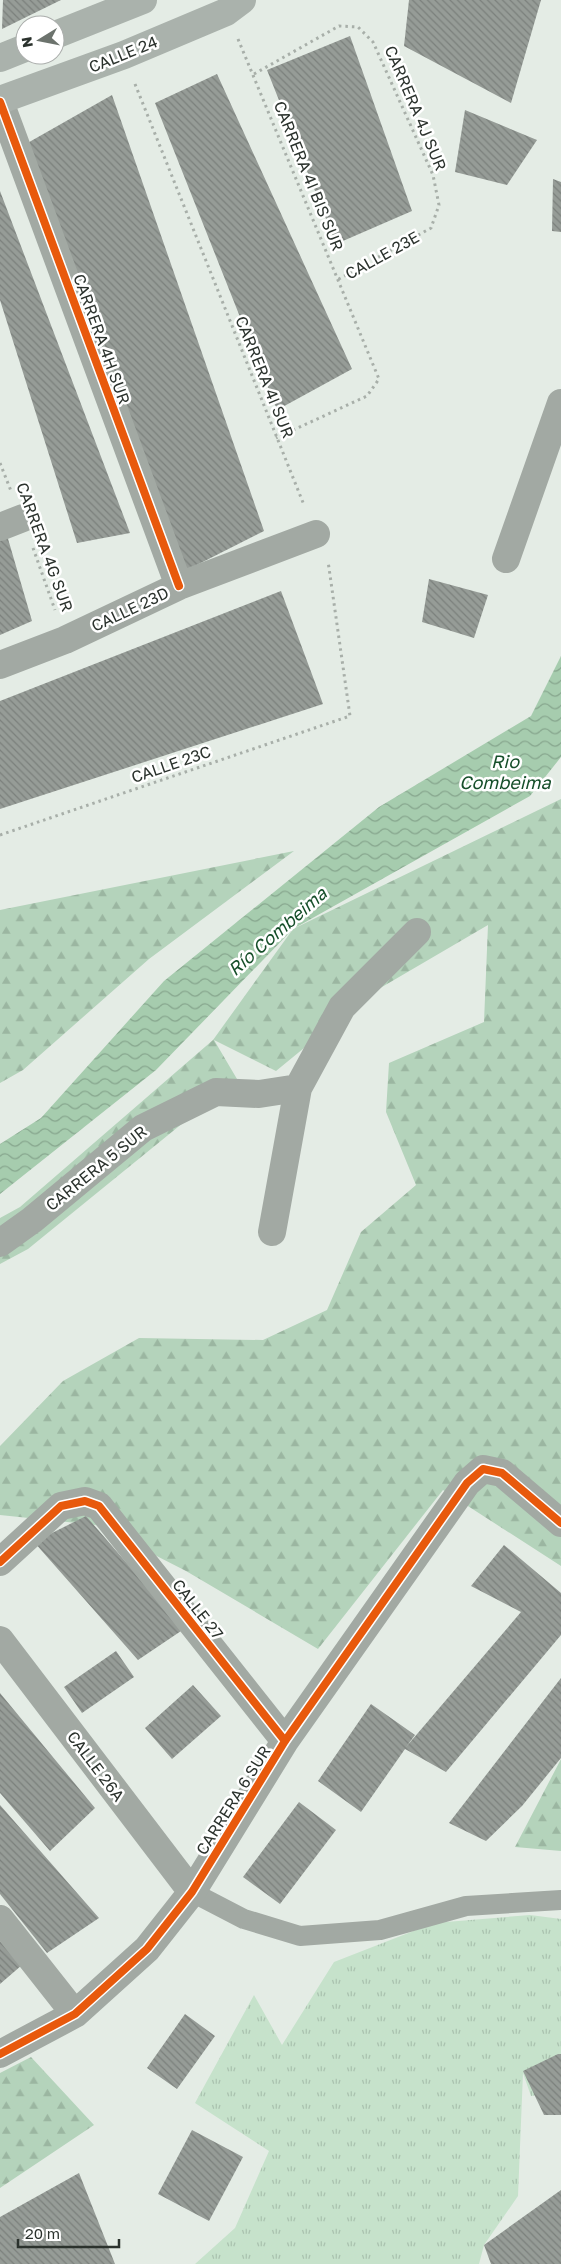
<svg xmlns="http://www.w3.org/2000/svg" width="561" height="2264" font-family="'Golos Text',sans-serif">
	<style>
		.forest { fill: url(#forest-firs) }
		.park { fill: url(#park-tufts) }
		.water { fill: url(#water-waves) }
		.building { fill: url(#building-back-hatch) }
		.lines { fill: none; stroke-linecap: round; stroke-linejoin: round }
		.path { stroke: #a8afa9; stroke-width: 3; stroke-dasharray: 2.5 4; stroke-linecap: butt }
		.service { stroke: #a2a9a3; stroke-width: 20 }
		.minor { stroke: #a2a9a3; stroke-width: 28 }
		.secondary { stroke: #aab2ac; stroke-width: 28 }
		.cycleway-casing { stroke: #fff; stroke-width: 11 }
		.cycleway { stroke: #e8590c; stroke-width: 8 }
		.labels { text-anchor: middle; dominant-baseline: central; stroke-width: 5; stroke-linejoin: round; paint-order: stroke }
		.street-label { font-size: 16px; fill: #2b322d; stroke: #fff }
		.water-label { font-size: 18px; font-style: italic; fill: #164f2a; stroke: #fff }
	</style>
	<defs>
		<pattern id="forest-firs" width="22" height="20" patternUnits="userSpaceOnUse" patternTransform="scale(1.25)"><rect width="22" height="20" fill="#b4d3bb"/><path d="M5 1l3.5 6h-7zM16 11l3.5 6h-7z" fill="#9bb6a1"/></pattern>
		<pattern id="park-tufts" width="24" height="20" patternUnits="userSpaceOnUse" patternTransform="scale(1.25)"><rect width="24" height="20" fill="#c6e2cb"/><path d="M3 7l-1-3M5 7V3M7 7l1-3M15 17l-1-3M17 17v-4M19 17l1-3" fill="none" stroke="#aac2af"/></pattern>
		<pattern id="water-waves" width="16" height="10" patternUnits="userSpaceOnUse" patternTransform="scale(1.25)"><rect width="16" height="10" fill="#a6ccae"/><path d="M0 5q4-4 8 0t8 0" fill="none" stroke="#87a68e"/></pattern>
		<pattern id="building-back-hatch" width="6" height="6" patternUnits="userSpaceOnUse" patternTransform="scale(1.25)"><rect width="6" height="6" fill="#969c97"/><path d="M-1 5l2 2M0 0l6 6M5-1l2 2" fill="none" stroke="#7b807c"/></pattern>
	</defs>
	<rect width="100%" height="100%" fill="#e4ece5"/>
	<path class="forest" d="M561,799V1566L443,1490L318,1649L186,1571L96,1525L0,1515V1446L63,1381L139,1338L263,1340L327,1310L361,1232L416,1185L386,1112L389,1063L484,1022L488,925L370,994L276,1071L214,1040L237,1079L28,1249L0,1264V1218L20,1207L213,1040L293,929Z
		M294,851L149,959L23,1070L0,1083V910Z
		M561,1759V1851L515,1847Z
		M31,2057L94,2125L0,2188V2073Z"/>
	<path class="park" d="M530,1915L561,1919V2091L531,2096L523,2073L518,2196L484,2245L479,2264H195L235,2228L269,2151L195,2103L254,1995L282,2045L334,1962L434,1923Z"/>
	<path class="water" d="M561,656V757L530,796L293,929L156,1070L0,1194V1144L41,1118L164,981L379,807L531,716Z"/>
	<path class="building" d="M3,0H61L2,29Z
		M409,0H541L511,103L404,46Z
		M350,36L412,211L336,244L267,70Z
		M217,74L352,369L277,410L155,103Z
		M112,95L264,531L181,573L24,145Z
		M465,110L537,140L507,185L455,172Z
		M553,179L561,182V232L552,231Z
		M0,191L130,533L77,543L0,300Z
		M4,525L32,621L0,635V527Z
		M429,579L488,595L474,638L422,622Z
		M281,591L323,704L0,809V701Z
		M86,1516L184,1629L138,1660L34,1542Z
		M504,1545L561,1593V1635L446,1772L405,1749L361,1812L318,1781L371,1704L415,1735L406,1747L521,1612L471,1586Z
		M116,1651L134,1677L82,1713L64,1687Z
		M561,1678V1758L522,1806L486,1841L449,1823Z
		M193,1685L221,1716L172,1759L145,1728Z
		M0,1693L95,1808L50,1851L0,1793Z
		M299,1802L336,1830L280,1904L243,1877Z
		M0,1805L99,1918L47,1953L0,1894Z
		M0,1941L22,1965L0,1984Z
		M185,2014L215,2036L177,2089L147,2068Z
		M558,2054H561V2115H544L523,2071Z
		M192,2130L243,2157L209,2221L158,2194Z
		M79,2173L115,2264H0V2217Z
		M561,2190V2264H491L484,2245Z"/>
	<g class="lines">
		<path class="path" d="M238,39L379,379L367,396L276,438
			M254,74L339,26L358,27L373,42L433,175L439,205L431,228L337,280
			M135,84L304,505
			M0,463L11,491
			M33,548L55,610
			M0,835L350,716L328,561"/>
		<path class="service" d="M192,1892L244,1919L300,1936L380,1930L466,1906L561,1900"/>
		<path class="minor" d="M0,102L179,586
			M0,527L23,518
			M506,559L561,403
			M0,665L65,640L179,586L316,534
			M272,1232L298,1088L342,1007L417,932
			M0,1243L32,1220L143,1128L216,1092L259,1094L298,1088
			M0,1562L61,1506L85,1501L99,1506L285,1741
			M0,1640L192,1892
			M0,1919L75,2014
			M0,2054L75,2014L147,1949L192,1892L285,1741L467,1483L483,1469L502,1473L561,1523"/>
		<path class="secondary" d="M55,35L143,0
			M0,58L25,48
			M0,100L124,55L226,12L242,0"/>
		<g class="cycleway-casing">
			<path id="cycleway" d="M0,102L179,586
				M0,1562L61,1506L85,1501L99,1506L285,1741
				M0,2054L75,2014L147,1949L192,1892L285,1741L467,1483L483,1469L502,1473L561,1523"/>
		</g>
		<use href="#cycleway" class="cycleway"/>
	</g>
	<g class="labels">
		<g class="street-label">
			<text transform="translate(123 54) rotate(-22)">CALLE 24</text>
			<text transform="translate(416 108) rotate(67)">CARRERA 4J SUR</text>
			<text transform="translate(309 176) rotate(68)">CARRERA 4I BIS SUR</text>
			<text transform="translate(382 255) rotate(-29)">CALLE 23E</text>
			<text transform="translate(102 339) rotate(70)">CARRERA 4H SUR</text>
			<text transform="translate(265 377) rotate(68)">CARRERA 4I SUR</text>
			<text transform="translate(45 547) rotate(70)">CARRERA 4G SUR</text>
			<text transform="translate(130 609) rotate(-25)">CALLE 23D</text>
			<text transform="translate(171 764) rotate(-19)">CALLE 23C</text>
			<text transform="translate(96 1168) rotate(-39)">CARRERA 5 SUR</text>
			<text transform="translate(198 1609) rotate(52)">CALLE 27</text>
			<text transform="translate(96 1766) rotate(53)">CALLE 26A</text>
			<text transform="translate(233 1800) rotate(-58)">CARRERA 6 SUR</text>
		</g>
		<g class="water-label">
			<text x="505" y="761">Rio<tspan x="505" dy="21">Combeima</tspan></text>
			<text transform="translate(277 931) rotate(-41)">Río Combeima</text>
		</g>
	</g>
	<g transform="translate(40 40) rotate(260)"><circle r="24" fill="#ffffff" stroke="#aaadab"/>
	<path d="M0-4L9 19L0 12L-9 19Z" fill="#6c736d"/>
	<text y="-8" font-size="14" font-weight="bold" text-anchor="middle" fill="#2b322d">N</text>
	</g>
	<path d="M18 2239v8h101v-8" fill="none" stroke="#2b322d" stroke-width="2.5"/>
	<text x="25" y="2239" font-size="15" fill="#2b322d" stroke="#ffffff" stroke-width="4" paint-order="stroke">20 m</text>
</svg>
